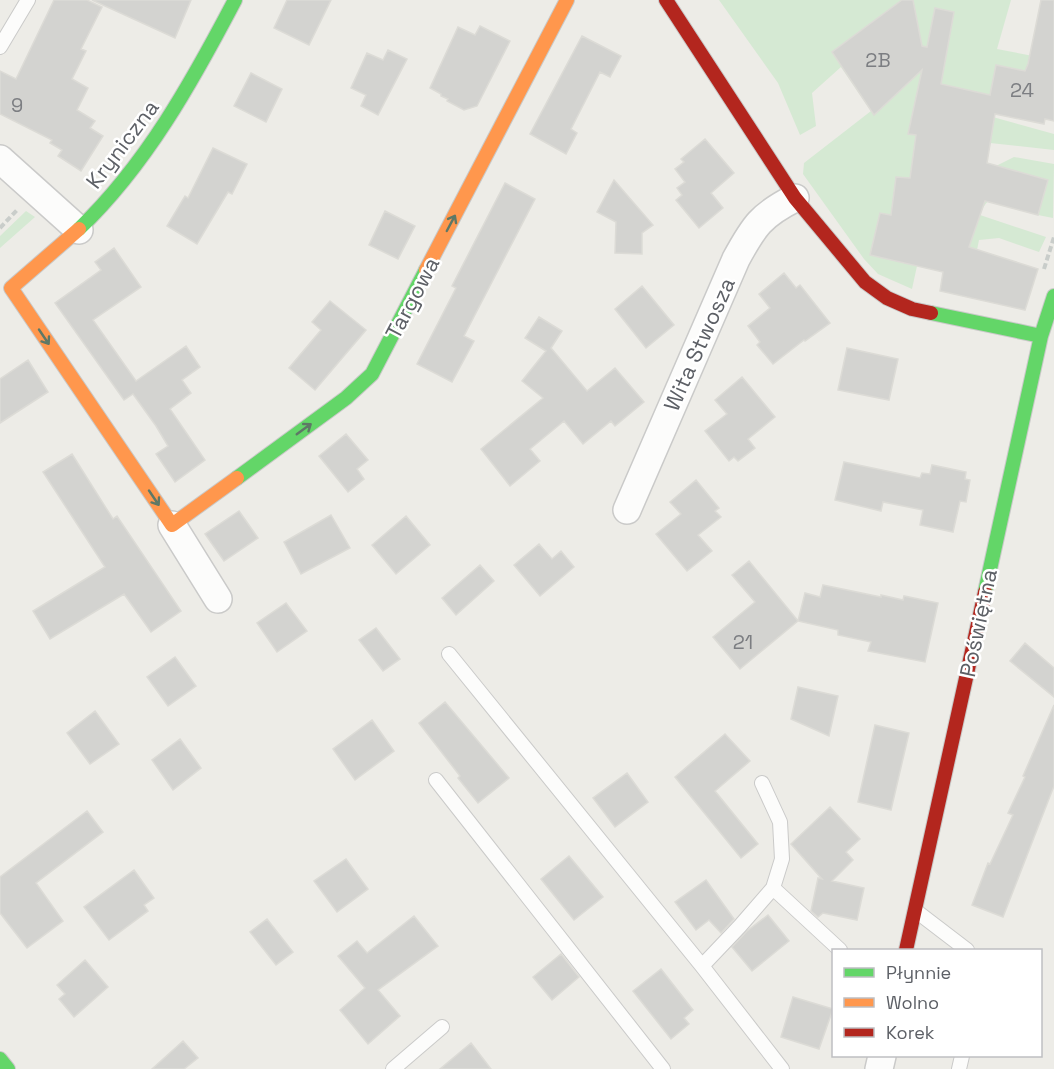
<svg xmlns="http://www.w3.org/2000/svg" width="1054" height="1069" font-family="'Space Grotesk',sans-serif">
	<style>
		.green { fill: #d5e9d3 }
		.building { fill: #d3d3d0; stroke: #dcdbd6; stroke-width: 1.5 }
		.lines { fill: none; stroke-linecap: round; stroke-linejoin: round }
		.lane-casing { stroke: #cacac9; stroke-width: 16 }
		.street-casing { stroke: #cacac9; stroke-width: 30 }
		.fast-casing { stroke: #c9c9c8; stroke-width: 16 }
		.slow-casing { stroke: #c9c9c8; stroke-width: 16 }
		.jam-casing { stroke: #c9c9c8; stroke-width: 16 }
		.path { stroke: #c9cdca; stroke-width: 4; stroke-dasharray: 6 3; stroke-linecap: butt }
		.lane { stroke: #fcfcfb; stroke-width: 14 }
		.street { stroke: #fcfcfb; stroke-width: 27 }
		.fast { stroke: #63d668; stroke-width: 14 }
		.slow { stroke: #ff974d; stroke-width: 14 }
		.jam { stroke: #b3261e; stroke-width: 14 }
		.oneway { stroke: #5e7866 }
		.labels { text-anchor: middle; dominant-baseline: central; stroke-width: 5; stroke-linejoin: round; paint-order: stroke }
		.number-label { font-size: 20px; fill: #7c7e82 }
		.street-label { font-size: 22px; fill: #5d6066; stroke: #fff }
	</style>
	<rect width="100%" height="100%" fill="#edece7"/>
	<path class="green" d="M719,0H1011L997,49L1054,60L988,103L957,88L953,106L1054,134V150L990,143L987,165L990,169L1014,157L1054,164L1053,218L1038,215L1047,180C1024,186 988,188 980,215L1046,237L1039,252L999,238L979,240L972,275L946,240L938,271L917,266L912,289L878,274L864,259L803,174L804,163L871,111L841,67L812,93L816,126L800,135L778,83Z
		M26,211L35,217L0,248V236Z"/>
	<path class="building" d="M54,0H87L102,7L81,49L86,51L72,79L88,88L77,110L95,121L90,128L103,136L81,171L58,156L62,150L50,143L52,140L0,114V71L16,79Z
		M92,0H191L175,38Z
		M287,0H331L309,45L274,28Z
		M902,0H913L922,46L927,47L935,8L954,12L941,84L990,95L996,65L1025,71L1028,64L1041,0H1054V121L1045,119L1044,124L995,114L987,163L1048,180L1038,215L985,201L969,247L1038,269L1025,310L940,291L943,272L870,255L880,213L891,215L896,177L910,178L916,135L908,134L922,70L874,115L832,52Z
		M480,26L510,41L477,106L464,110L447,101L448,99L441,96V94L430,88L458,27L475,35Z
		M582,36L621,56L610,77L600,72L571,129L577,133L566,154L530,134Z
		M388,50L407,59L378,115L361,106L366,95L351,88L367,53L383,60Z
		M251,73L282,89L266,122L234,106Z
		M705,139L734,173L711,193L723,208L699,228L676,200L682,195L677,188L685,182L675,169L684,162L681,159Z
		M213,148L247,164L232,194L228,192L197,244L167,226L185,196L188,198Z
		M614,180L653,225L642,233V254L615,253L616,222L597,212Z
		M505,183L535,199L464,336L474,341L452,382L417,364L456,288L452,286Z
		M385,211L415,226L398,259L369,245Z
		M114,248L141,287L93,320L136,381L186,346L200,367L182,380L191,393L170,409L205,460L175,482L156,454L168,446L156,426L133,394L124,400L55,303L101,270L95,262Z
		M784,273L796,288L800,285L830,323L805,341L804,340L773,364L757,345L760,342L748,326L770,308L759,294Z
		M642,286L674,325L646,348L615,309Z
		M330,301L366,330L315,390L289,368L321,330L312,322Z
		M539,317L562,331L551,348L587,391L615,368L644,402L615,426L611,421L583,444L564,421L530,449L540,461L510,486L481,449L543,398L522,381L546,351L525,338Z
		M847,348L898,359L889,400L838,390Z
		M28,360L48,392L0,423V379Z
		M742,377L775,417L748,439L755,448L738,461L734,457L729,461L705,431L727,414L715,400Z
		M346,434L368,460L357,469L364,479L348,492L319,456Z
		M72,454L113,519L117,516L181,611L151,632L124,594L50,639L33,611L105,567L43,472Z
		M844,462L920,478L922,473L930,474L932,465L966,472L965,479L970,480L966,502L960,501L953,532L920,525L923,510L883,502L881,511L835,500Z
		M696,480L719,508L715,511L721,517L698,535L712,551L687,571L656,534L681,514L670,502Z
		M239,511L258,538L224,561L205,534Z
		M331,515L350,548L301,574L284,542Z
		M406,516L430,545L396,574L372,545Z
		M539,544L552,559L561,551L574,567L540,596L514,565Z
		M749,561L798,621L740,669L713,637L755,602L732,575Z
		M480,565L494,581L456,615L442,598Z
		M823,585L881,597V595L903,600L904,596L938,603L925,662L868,651L871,642L838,635V630L798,621L805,593L820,597Z
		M286,603L307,631L277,652L257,623Z
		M376,628L400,659L383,671L359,640Z
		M1025,643L1054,668V697L1010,661Z
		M175,657L196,686L168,706L147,677Z
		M798,687L838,696L829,736L791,719Z
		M445,702L509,778L478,803L458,778L460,776L419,723Z
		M1054,705V786L1003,917L972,905L988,863L990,864L1013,815L1008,813L1025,777L1023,776Z
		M95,711L119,744L90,764L67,733Z
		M372,720L394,751L355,780L333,749Z
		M875,725L909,733L891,810L858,802Z
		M725,734L750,761L715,791L758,844L741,858L675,777Z
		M180,739L201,768L173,790L152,760Z
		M627,773L648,802L615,827L593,798Z
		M830,807L860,839L846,852L853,860L832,881L864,888L857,920L823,913L818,917L811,911L818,878L822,879L791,844Z
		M87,811L103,832L36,883L63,921L27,948L0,913V877Z
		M569,856L603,897L574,920L541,879Z
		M346,859L368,889L337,912L314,881Z
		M134,870L154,898L144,905L148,911L109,940L84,907Z
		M706,880L734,919L721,933L709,920L696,930L675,902Z
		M768,915L789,941L752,971L732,947L747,931Z
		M414,916L438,946L378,990L400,1016L368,1044L340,1010L365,988L338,956L357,941L367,953Z
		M267,919L293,952L276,965L250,932Z
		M561,954L579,977L552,1000L533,977Z
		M85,960L108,987L74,1017L59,999L65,994L57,985Z
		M661,969L693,1010L684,1018L689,1024L671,1039L633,991Z
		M793,997L833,1009L819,1049L781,1037Z
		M183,1041L198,1058L184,1069H152Z
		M471,1043L491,1069H440Z"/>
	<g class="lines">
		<g class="lane-casing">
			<path id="lane" d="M0,47L28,0
				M449,654L702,966L782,1069
				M436,780L663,1069
				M773,888L840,950
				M916,911L967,950
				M702,966L740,926L773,888L782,859L780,822L762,783
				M393,1069L442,1027
				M959,1069L962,1056"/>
		</g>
		<g class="street-casing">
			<path id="street" d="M0,159L79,230
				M627,510L736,259C754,226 761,215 795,198
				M172,525L218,599
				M879,1069L882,1056"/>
		</g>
		<g class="fast-casing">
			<path id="fast" d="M79,229C146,165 192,82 235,0
				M931,313L1041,336
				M237,478L346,398L372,374L426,270
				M985,592L1041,336L1054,296
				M0,1059L8,1069"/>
		</g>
		<g class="slow-casing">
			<path id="slow" d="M79,229L11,288L172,525L237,478
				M426,270L567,0"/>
		</g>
		<g class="jam-casing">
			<path id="jam" d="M666,0L795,198L865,282L887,298L912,309L931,313
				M906,950L985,592"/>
		</g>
		<path class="path" d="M0,228L18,209
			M1044,269L1054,237"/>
		<use href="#lane" class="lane"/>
		<use href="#street" class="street"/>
		<use href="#fast" class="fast"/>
		<use href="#slow" class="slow"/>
		<use href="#jam" class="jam"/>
	</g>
	<defs><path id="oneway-shaft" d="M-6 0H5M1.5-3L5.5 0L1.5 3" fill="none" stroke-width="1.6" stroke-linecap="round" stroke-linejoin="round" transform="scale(1.5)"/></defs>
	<g class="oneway">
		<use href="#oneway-shaft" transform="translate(451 223) rotate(-62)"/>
		<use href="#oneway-shaft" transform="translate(44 337) rotate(56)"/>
		<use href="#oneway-shaft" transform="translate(304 429) rotate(-36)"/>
		<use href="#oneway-shaft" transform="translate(154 498) rotate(56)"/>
	</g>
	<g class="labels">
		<g class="number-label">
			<text x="878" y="60">2B</text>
			<text x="1022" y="90">24</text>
			<text x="17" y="105">9</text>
			<text x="743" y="642">21</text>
		</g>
		<g class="street-label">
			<text transform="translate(122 144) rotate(-53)">Kryniczna</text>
			<text transform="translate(412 298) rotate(-62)">Targowa</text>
			<text transform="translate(699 344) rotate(-66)">Wita Stwosza</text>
			<text transform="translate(978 623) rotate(-78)">Poświętna</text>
		</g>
	</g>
	<rect x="832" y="949" width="210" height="108" fill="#ffffff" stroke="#bebfc2" stroke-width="1.5"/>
	<rect x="844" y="968" width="30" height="9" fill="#63d668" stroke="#bebfc2" stroke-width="1.5"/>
	<text x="886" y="979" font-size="18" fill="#5d6066">Płynnie</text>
	<rect x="844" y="998" width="30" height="9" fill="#ff974d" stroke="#bebfc2" stroke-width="1.5"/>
	<text x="886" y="1009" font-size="18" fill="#5d6066">Wolno</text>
	<rect x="844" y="1028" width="30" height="9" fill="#b3261e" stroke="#bebfc2" stroke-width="1.5"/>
	<text x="886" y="1039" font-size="18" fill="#5d6066">Korek</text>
</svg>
